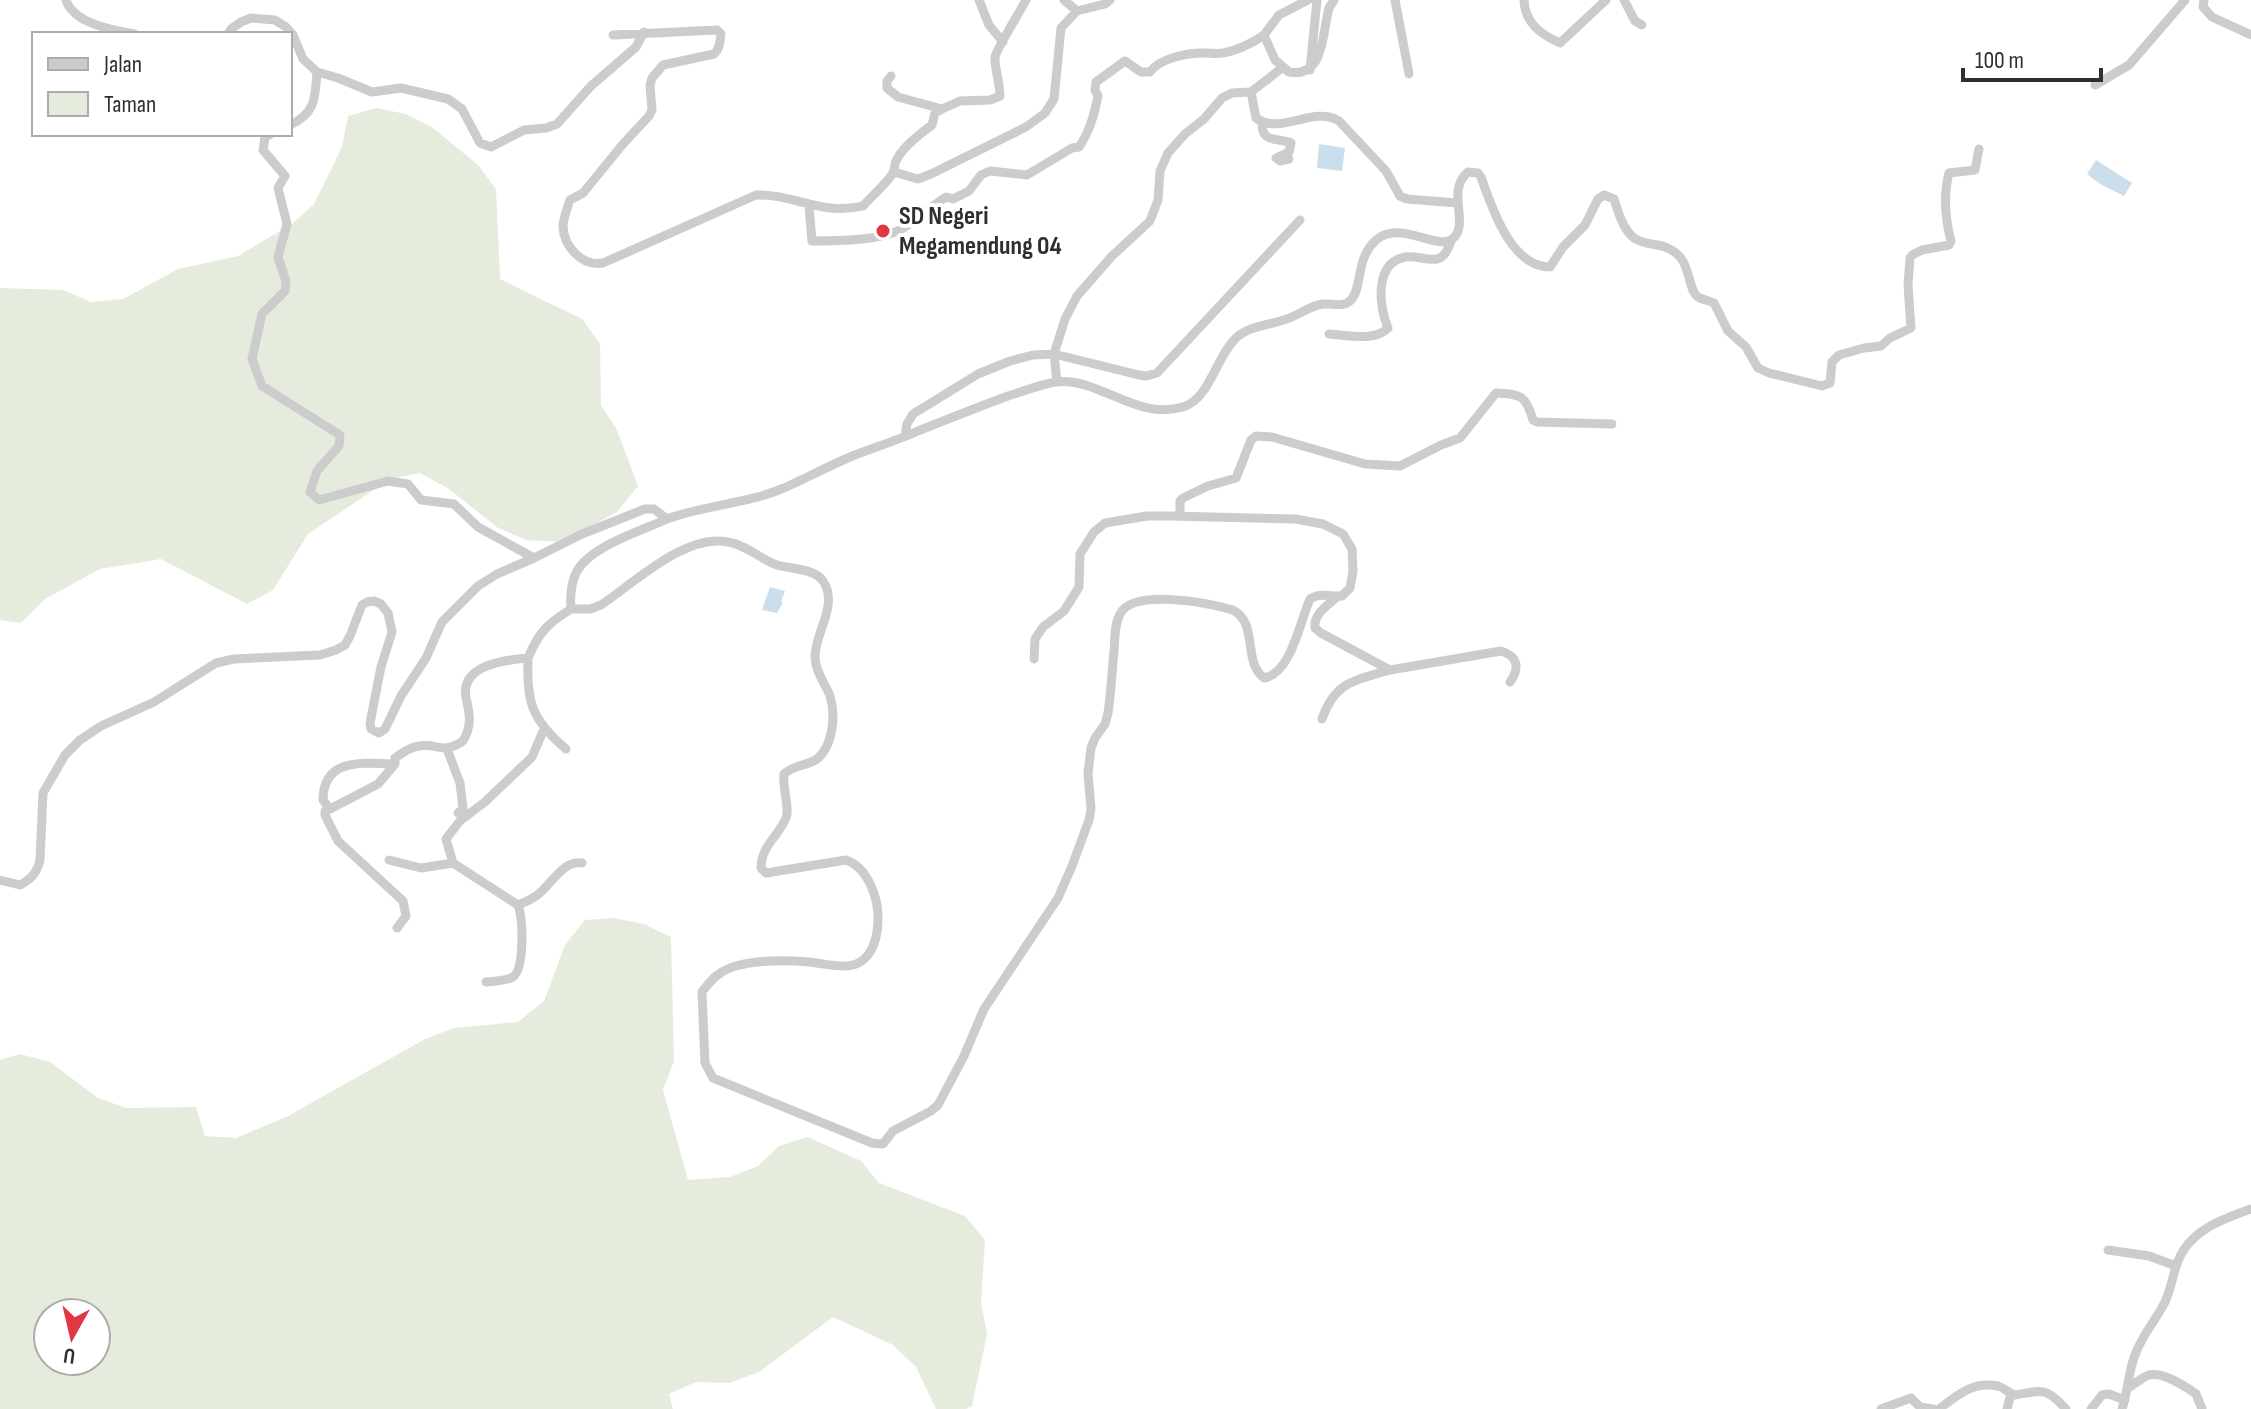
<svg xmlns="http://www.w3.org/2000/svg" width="2251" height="1409" font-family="'Sofia Sans Condensed',sans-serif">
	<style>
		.green { fill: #e5ecde; fill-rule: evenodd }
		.water { fill: #cadfeb }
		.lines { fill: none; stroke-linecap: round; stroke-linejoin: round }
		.street { stroke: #ccc; stroke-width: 9 }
		.poi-dot { fill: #e13744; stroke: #fff; stroke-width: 3 }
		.labels { text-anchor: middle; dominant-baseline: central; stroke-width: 8; stroke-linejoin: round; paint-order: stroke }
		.poi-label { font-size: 26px; font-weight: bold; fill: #2f2f2f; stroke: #fff; text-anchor: start }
	</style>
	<rect width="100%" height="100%" fill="#fff"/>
	<path class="green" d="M376,108L406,114L432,127L478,165L496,189L500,279L582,319L600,344L601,405L617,430L638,486L617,512L562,542L526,540L498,528L449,489L420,473L390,479L308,534L273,590L247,604L161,559L100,569L45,599L21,623L0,620V288L63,290L91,302L123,299L178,269L238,256L292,224L314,204L342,147L348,116Z
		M613,918L644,924L671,937L674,1061L663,1090L688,1180L730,1177L758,1166L779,1146L808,1137L861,1161L879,1183L965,1216L985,1240L981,1302L987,1334L972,1406L966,1409H936L916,1367L893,1345L833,1317L759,1372L729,1383L696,1382L669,1394L673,1409H0V1060L20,1054L50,1062L98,1098L126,1108L196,1107L205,1136L236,1138L288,1116L425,1039L454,1028L518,1022L544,1001L565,945L585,920ZM48,1313H96V1361H48Z"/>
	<path class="water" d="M1319,144L1345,148L1342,171L1317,168Z
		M2096,160L2132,183L2124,196L2100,184L2087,174Z
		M770,587L785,591L781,602L783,603L777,613L762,610Z"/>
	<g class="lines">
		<path class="street" d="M66,0C74,24 113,30 135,34
			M979,0L989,25L1003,42
			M1064,0L1077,11
			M1308,0L1279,15L1264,35L1275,60L1289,72C1325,78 1322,33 1329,8L1334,0
			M1395,0L1409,74
			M1524,0C1525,23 1540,34 1560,43L1606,0
			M1624,0L1635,21L1642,25
			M2204,0L2203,7L2212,17L2251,35
			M228,34L231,29L241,22L251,18L275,20L286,27L293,35L303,59L317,72L338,78L372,92L401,88L448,99L462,109L480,143L491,147L524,130L546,128L557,124L591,86L636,47L644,32
			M613,35L717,30L721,34C720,41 720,49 714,54L663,65L652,78L650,85L652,110L649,116L623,144L583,193L570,200C567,209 563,218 563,227C564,247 583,267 603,263L756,195C794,194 823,216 863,206C870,198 888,182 893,173C895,169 894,165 896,161C901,149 921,133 932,125L935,113L942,109
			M1282,68L1251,92L1256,118C1281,136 1313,105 1339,121L1386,171L1400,196L1407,199L1457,203
			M1310,70L1317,0
			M891,76L887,81V88L898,97L942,109L960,101L990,100L1000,96C1000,83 994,66 995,57C996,50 1021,10 1026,0
			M2095,85L2129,65L2185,0
			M1262,122C1261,144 1277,137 1291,143L1289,152L1276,158L1280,161L1289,159
			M290,125C316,113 315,98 317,72
			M271,134L265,137L263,150L285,176L278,188L287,224L278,257L286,281L285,291L262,314L252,359L262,386L340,435L339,446L317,471L310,492L319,500L388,481L408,484L421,500L454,504L478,527L534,558
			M894,172L918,179L931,174L1026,127L1045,113L1054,99L1061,28L1077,11L1105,4L1110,0
			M809,206L812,241C837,241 884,241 905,227C920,218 931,206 946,197L953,199L969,191L981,175L990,171L1027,175L1072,148L1079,147C1090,131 1094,115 1098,96L1095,90L1096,82L1125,61L1141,72H1150C1160,58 1187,53 1204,53C1211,53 1216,54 1223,53C1239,50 1251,44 1264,35
			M1329,334C1348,335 1374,342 1388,328C1379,306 1374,263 1405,257C1416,255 1427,261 1437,259C1446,257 1449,246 1452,239
			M1057,382L1054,354L1065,319L1077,296L1112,256L1150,221L1158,200L1160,171L1168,153L1185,134L1204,119L1222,98L1232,93L1251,92
			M905,436L907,424L913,414L978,374L1010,361L1033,355L1054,354L1139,375L1146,376L1157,373L1300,220
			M1180,516V501L1183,498L1208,486L1236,478L1251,440L1256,436L1272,437L1365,464L1400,466L1441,445L1460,438L1496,393C1520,394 1526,395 1533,420L1537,422L1612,424
			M667,519C641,531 591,546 577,571C571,582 570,596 571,609H590L601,605C634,583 686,533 728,542C747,545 760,559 777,565C790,569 814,568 823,581C839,605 815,632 815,657C815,671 825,683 830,696C836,715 833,746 817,759C807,766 793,765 784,774C782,787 790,809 786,818C778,837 761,846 761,868L766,873L846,860C860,865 868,877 873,891C883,915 880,965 846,966C834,967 821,963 809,962C784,960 740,959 719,974C712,978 707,986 702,992L705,1063L713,1078L872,1143L883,1144L893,1131L931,1111L938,1105L964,1056L984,1009L1058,898L1072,866L1089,820L1091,809L1088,773L1091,748L1095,738L1105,724L1108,713C1111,693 1112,671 1114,651C1115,639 1114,625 1120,614C1133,588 1209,603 1233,610C1259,624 1242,661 1264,678C1291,674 1300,621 1310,599C1321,592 1330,597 1342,596L1350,588L1353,571L1352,549L1343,534L1323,524L1295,519L1171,516H1147L1105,523L1094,532L1080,554L1079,587L1064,611L1043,627L1035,639L1034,659
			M528,658C527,703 531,719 566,749
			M1390,670L1501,651C1518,656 1520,668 1510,682
			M1322,719C1335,681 1356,680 1390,670L1321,633L1315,628C1313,614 1328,605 1337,597
			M447,749L460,783L463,809L458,813
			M330,809L378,784L395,764
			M389,860L421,868L453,863
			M0,880L20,885C31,879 37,873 40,860L43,793L65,755L80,740L101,726L154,702L216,663L234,659L320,655L336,650L345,645L350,636L362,605L367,602L374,601L381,604L388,613L392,632L381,667L370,723L371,729L379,733L385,729L401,696L426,658L442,622L478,586L497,574L534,558L582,534L645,509H654L667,519C705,505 746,504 784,488C806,478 827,467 850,457C872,448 896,441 918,431C948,419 978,407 1008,396C1024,391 1039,385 1055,382C1098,376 1135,421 1183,407C1210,399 1216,356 1237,337C1252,324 1276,325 1294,316C1303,312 1311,306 1322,304C1331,303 1344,308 1351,300C1363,287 1355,259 1376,240C1400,219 1436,251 1452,239C1471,225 1445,191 1468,172L1478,173L1481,177C1492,208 1511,267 1550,267L1563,247L1585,225L1598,199L1604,195L1614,199C1618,212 1623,229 1634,238C1649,248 1664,240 1680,257C1690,268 1689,290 1697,296C1701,300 1709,300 1714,303L1728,331L1746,347L1758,368L1769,373L1822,386L1830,383L1832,362L1839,355L1864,348L1881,346L1890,338L1911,328L1908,285L1910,258L1912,255L1922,250L1949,245L1951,241C1945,218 1943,196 1949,173L1975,170L1979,149
			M518,905C523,903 530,900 536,896C551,886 562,860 582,863
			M397,928L406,916L403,901L338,841L325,815V811L330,809L323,800C323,757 365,763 395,764V758C402,753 410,747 419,746C439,743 442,755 463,741C472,726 470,714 466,698C460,665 504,660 528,658C539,632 547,624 571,609
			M486,982C494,981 507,981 513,977C525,968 523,918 518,905L453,863L446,839L460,821L486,801L532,757L544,729
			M2108,1250L2149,1256L2176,1266
			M2127,1389C2133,1385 2141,1378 2149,1375C2163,1372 2185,1386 2196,1394L2202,1409
			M1881,1409L1911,1398L1920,1407L1933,1409
			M1939,1409C1958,1395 1972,1381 1998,1386C2005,1388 2008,1393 2015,1395C2042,1390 2046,1387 2066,1409
			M2007,1409L2011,1394
			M2091,1409L2102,1395L2109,1394L2125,1400
			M2122,1409C2128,1391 2128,1373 2135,1355C2142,1335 2156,1320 2165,1302C2171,1289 2173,1274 2178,1261C2190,1230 2223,1219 2251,1209"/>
	</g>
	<circle class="poi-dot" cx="883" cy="231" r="8"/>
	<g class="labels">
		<g class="poi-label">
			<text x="899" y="216">SD Negeri<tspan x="899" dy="30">Megamendung 04</tspan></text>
		</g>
	</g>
	<rect x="32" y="32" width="260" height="104" fill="#ffffff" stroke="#acacac" stroke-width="2"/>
	<rect x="48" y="58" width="40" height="12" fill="#cccccc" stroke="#acacac" stroke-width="2"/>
	<text x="104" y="72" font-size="24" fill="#2f2f2f">Jalan</text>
	<rect x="48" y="92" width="40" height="24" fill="#e5ecde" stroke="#acacac" stroke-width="2"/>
	<text x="104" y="112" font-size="24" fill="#2f2f2f">Taman</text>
	<g transform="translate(72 1337) rotate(188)"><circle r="38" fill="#ffffff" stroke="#acacac" stroke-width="2"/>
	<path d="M0-6L14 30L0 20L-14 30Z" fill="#e13744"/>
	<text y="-12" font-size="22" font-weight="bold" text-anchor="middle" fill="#2f2f2f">U</text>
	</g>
	<path d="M1963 68v12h138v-12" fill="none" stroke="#2f2f2f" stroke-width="4"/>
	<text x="1975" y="68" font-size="24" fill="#2f2f2f" stroke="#ffffff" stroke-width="6" paint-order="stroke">100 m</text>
</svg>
